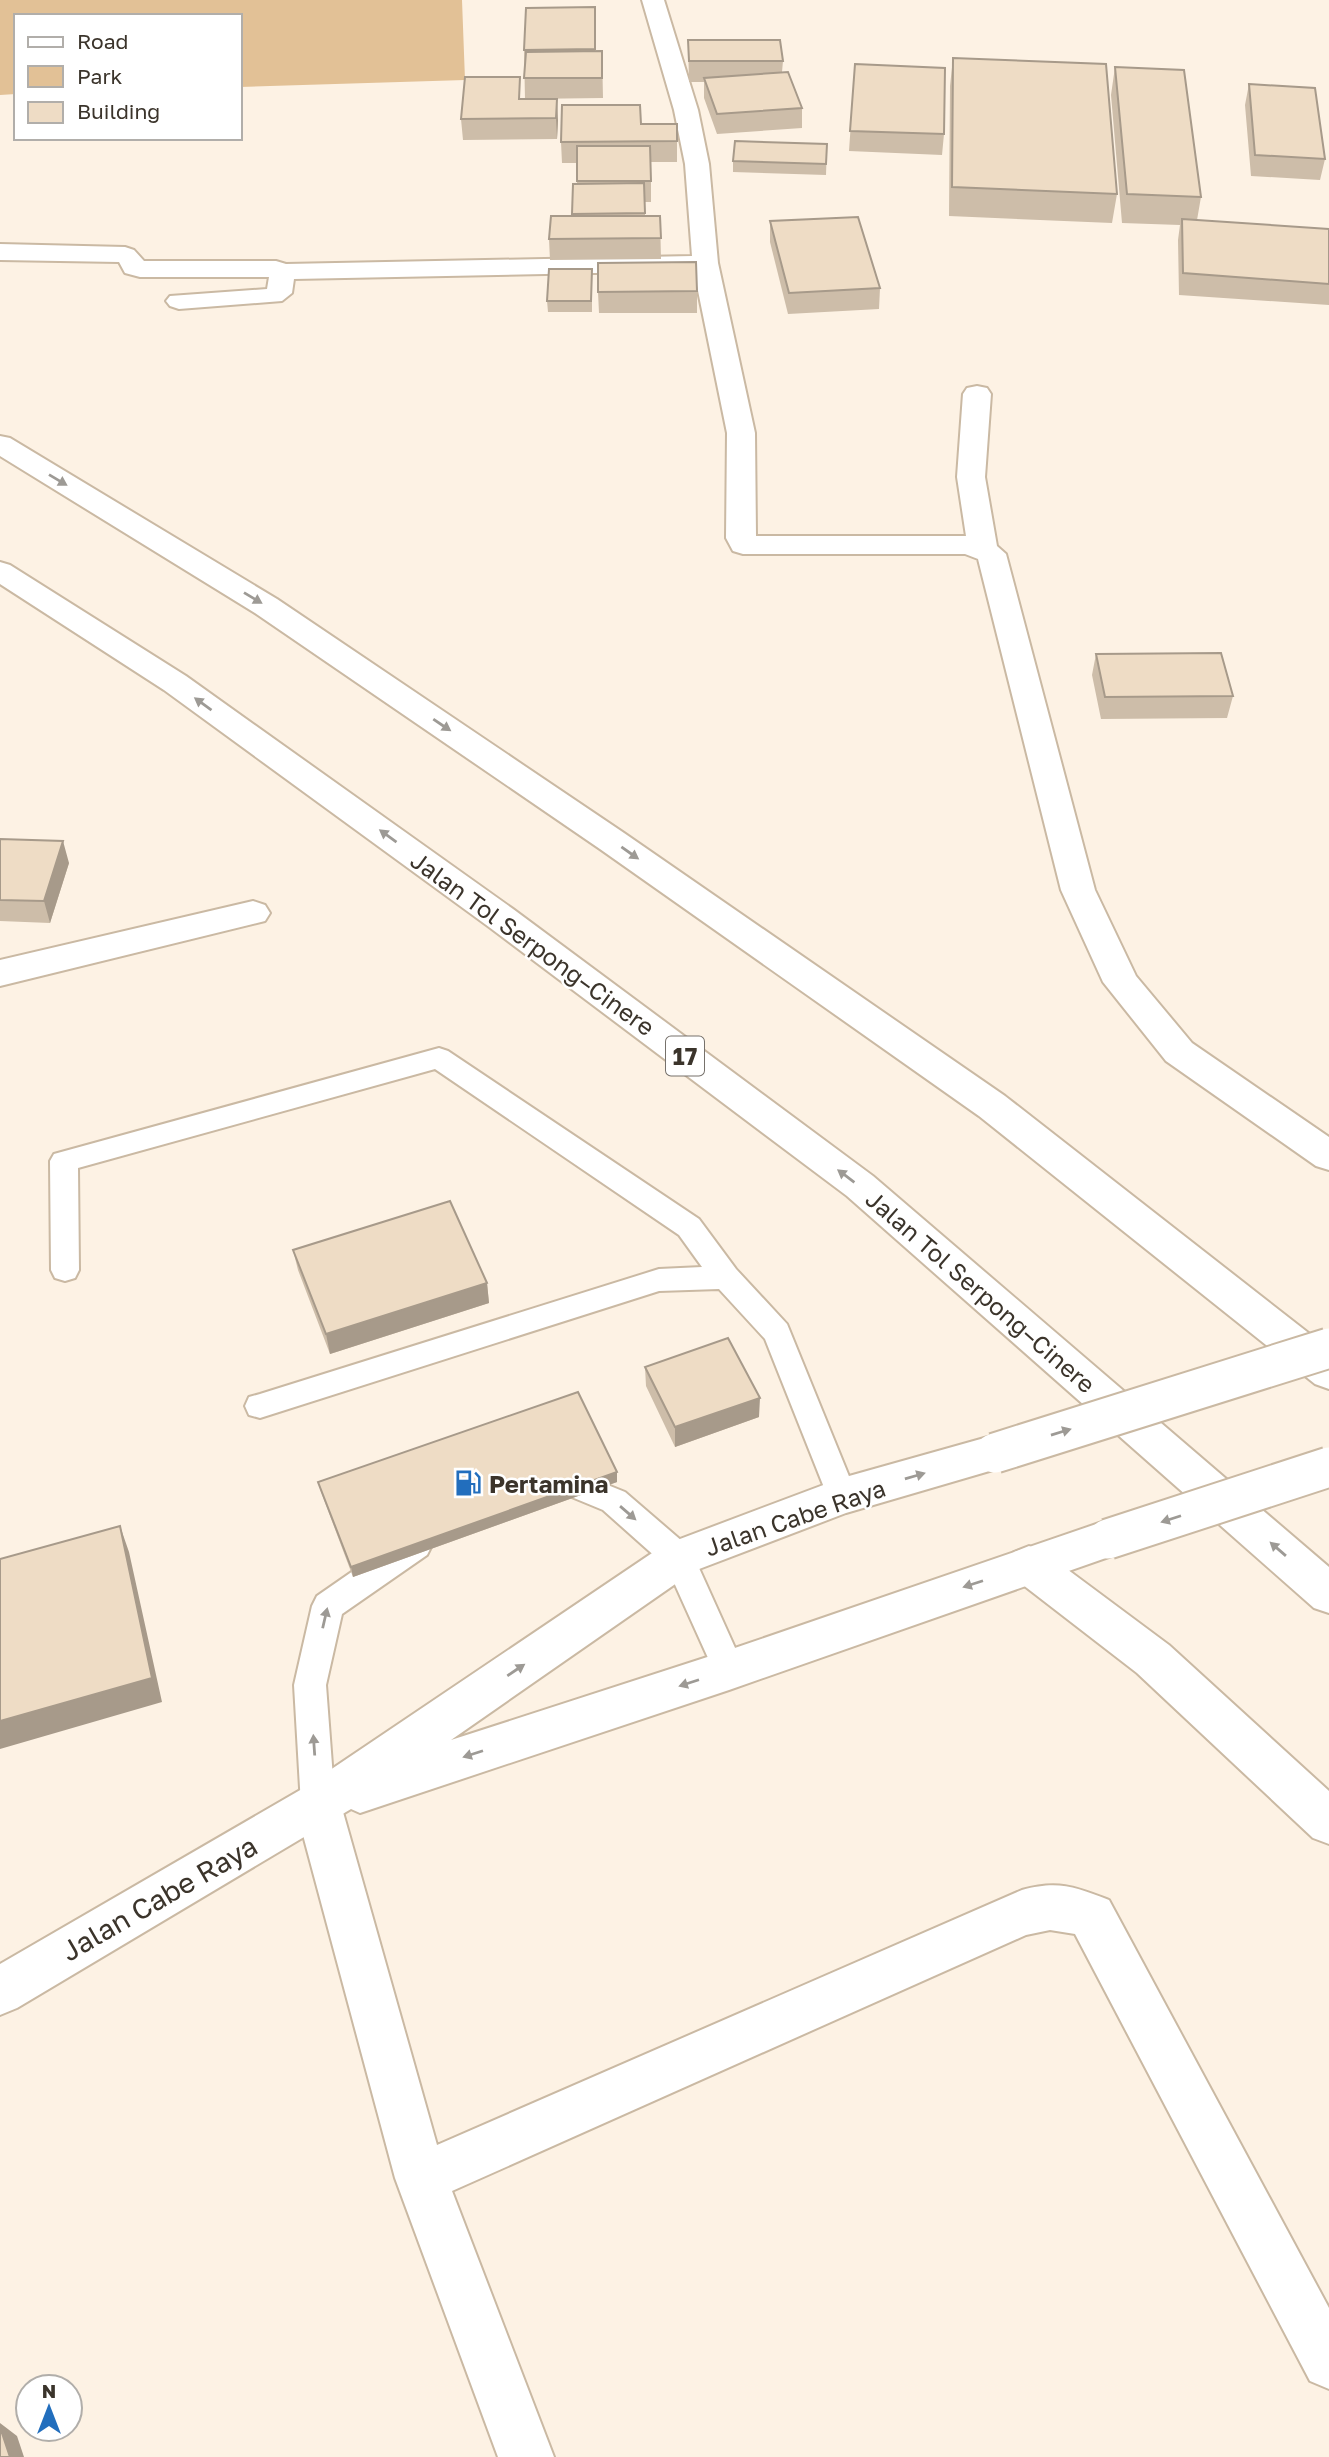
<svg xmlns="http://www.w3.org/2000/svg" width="1329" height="2457" font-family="'Golos Text',sans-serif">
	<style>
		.green { fill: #e2c196 }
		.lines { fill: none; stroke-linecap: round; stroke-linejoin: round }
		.lane-casing { stroke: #cab9a3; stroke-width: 4 }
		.street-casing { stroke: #cab9a3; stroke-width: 4 }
		.secondary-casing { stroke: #cab9a3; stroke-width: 4 }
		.highway-casing { stroke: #cab9a3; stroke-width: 4 }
		.lane { fill: #fff; fill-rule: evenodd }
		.street { fill: #fff; fill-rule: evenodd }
		.secondary { fill: #fff; fill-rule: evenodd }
		.highway { fill: #fff; fill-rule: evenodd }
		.secondary-bridge-casing { stroke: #cab9a3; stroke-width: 43; stroke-linecap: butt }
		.secondary-bridge { stroke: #fff; stroke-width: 39 }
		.wall { fill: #cdbda9 }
		.shaded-wall { fill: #a79a8a }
		.building { fill: #eedcc5; stroke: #a79a8a; stroke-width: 2 }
		.oneway { fill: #9d9a95 }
		.labels { text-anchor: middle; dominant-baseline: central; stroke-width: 5; stroke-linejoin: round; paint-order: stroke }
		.shield { fill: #fff; stroke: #76716b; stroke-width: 2 }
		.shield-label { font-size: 23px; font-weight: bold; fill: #3b342b }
		.street-label { font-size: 24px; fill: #3b342b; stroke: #fff }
		.poi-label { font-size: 24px; font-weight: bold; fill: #3b342b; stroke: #fff; text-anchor: start }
		.near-street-label { font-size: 28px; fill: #3b342b; stroke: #fff }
	</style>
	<rect width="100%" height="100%" fill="#fdf2e4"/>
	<path class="green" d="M0,0H462L465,80L240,87V16H16V94L0,95Z"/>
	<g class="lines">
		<g class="lane-casing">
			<path id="lane" d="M439,1048L448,1051L699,1219L736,1269L787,1324L857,1496L853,1505L842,1509L831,1505L765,1339L719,1289L659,1291L260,1418L249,1415L245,1406L249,1397L260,1394L659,1269L702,1267L679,1235L435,1069L78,1168L79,1270L75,1278L65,1281L55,1278L51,1270L50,1161L54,1154Z
				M568,1469L625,1492L690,1548L745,1670L740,1680L729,1685L718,1680L667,1567L603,1510L557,1491L553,1482L557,1473Z
				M416,1531L427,1535L432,1545L427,1555L342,1614L326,1685L335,1805L330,1816L318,1821L306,1816L301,1805L294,1685L312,1606L317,1596L405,1535Z"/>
		</g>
		<g class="street-casing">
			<path id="street" d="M642,0H664L698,110L709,164L718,263L755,433L756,536H966L957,477L963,394L967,388L977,386L987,388L991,394L985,477L997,546L1006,554L1095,890L1136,976L1192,1043L1329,1137V1170L1316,1166L1166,1061L1103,982L1061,890L978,559L965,554H743L733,551L726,538L727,433L694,271L294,279L292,293L282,301L179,309L170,306L166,301L170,296L267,289L269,277H140L125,273L119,262L0,260V244L125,247L134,250L144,261H276L286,264L692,256L685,164L674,110Z
				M253,901L265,905L270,913L265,921L0,986V960Z
				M1029,1546L1044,1552L1169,1645L1329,1791V1844L1313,1838L1137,1673L1014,1578L1007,1565L1014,1552Z
				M318,1783L334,1789L341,1805L437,2145L1022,1890C1058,1880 1075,1887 1109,1900L1329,2308V2389L1310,2381L1075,1934L1050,1930L1026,1935L452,2191L554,2457H498L395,2178L295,1805L302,1789Z"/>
		</g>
		<g class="secondary-casing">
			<path id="secondary" d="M995,1435L1010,1441L1016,1453L1010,1465L846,1513L694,1571L451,1740L729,1650L1108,1520L1123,1526L1129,1539L1123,1552L729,1690L360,1813L351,1809L17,2008L0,2015V1964L302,1789L664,1545L842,1478Z"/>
		</g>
		<g class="highway-casing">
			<path id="highway" d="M0,436L10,438L277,599L624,833L1005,1096L1329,1349V1389L1315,1384L979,1116L600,849L255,613L0,456Z
				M0,562L10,565L186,676L513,909L873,1176L1329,1567V1613L1314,1608L847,1196L489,927L164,690L0,584Z"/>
		</g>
		<use href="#lane" class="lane"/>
		<use href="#street" class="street"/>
		<use href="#secondary" class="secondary"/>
		<use href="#highway" class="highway"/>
		<g class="secondary-bridge-casing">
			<path id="secondary-bridge" d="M995,1453L1329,1348
				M1108,1539L1329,1467"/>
		</g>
		<use href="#secondary-bridge" class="secondary-bridge"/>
	</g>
	<path class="wall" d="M595,27V51H602L603,98L525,99L524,50Z
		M688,40L783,61L782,72L802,108V128L717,134L704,98V82H689Z
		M953,58L1117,194L1112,223L949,216L950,86Z
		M855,64L944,134L942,155L849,151Z
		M1115,67L1201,197L1197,220L1329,229V305L1179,295L1178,240L1180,225L1122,223L1111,95Z
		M1249,84L1325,159L1320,180L1251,176L1245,105Z
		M521,99L558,120L557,139L463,140L461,119Z
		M641,124H677V162H651V202H645V216H660L661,259L550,260L549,239L572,216L573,184L577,183V163H562L561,142Z
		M827,144L826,175L733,172V161Z
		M770,221L880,288L879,309L788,314L770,242Z
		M592,269V312H548L547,301Z
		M697,291V313H599L598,292Z
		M1096,654L1233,696L1227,718L1101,719L1092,675Z
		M0,839L69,863L50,923L0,921Z
		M293,1250L487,1283L489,1303L330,1354L298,1270Z
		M645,1367L759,1417L675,1447L646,1386Z
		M318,1482H617L353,1577L321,1492Z"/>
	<path class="shaded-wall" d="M557,99L558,120L557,139L556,118Z
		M63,841L69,863L50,923L44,901Z
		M487,1283L489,1303L330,1354L326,1334Z
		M760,1398L759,1417L675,1447V1427Z
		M617,1472V1482L353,1577L351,1567Z
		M120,1526L129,1552L162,1702L0,1749V1721Z
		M0,2423L17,2436L24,2457H10L0,2427Z"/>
	<path class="building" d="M595,7V49L524,50L526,8Z
		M688,40H780L783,61H689Z
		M602,51V78H524L526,52Z
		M953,58L1106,64L1117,194L952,187Z
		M855,64L945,68L944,134L850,131Z
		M1115,67L1184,70L1201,197L1127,194Z
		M788,72L802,108L717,114L704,78Z
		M465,77H520L519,99H557L556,118L461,119Z
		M1249,84L1315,88L1325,159L1255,155Z
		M562,105H640L641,124H677V141L561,142Z
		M735,141L827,144L826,164L733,161Z
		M577,146H650L651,181H577Z
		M644,183L645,213L572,214L573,184Z
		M551,216H660L661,238L549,239Z
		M858,217L880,288L789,293L770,221Z
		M1182,219L1329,229V284L1183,273Z
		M696,262L697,291L598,292V263Z
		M549,269H592L591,301H547Z
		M1221,653L1233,696L1105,697L1096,654Z
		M0,839L63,841L44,901L0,900Z
		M450,1201L487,1283L326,1334L293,1250Z
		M728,1338L760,1398L675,1427L645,1367Z
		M578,1392L617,1472L351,1567L318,1482Z
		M120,1526L152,1678L0,1721V1559Z
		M0,2427L10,2457H0Z"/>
	<defs><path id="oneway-solid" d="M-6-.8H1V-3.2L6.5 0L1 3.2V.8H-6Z" transform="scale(1.75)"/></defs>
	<g class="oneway">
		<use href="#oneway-solid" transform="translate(58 480) rotate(31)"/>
		<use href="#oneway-solid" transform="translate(253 598) rotate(31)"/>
		<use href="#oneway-solid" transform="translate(203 704) rotate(-144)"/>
		<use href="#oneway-solid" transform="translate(442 725) rotate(34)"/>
		<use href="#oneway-solid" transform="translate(388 836) rotate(-144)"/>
		<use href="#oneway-solid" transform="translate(630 853) rotate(35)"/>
		<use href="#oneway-solid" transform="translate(846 1176) rotate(-143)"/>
		<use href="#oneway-solid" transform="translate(1061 1432) rotate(-17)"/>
		<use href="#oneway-solid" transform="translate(915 1476) rotate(-16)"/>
		<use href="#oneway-solid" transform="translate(628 1513) rotate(41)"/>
		<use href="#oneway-solid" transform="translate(1171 1519) rotate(162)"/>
		<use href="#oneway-solid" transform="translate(1278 1549) rotate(-139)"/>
		<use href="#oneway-solid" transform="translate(973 1584) rotate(162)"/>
		<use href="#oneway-solid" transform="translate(325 1618) rotate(-77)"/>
		<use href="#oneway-solid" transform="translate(516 1670) rotate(-34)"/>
		<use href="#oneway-solid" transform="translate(689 1683) rotate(162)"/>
		<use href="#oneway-solid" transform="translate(314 1745) rotate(-94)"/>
		<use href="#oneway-solid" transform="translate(473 1754) rotate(162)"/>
	</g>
	<defs>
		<g id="fuel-bare" transform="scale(2.1)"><path d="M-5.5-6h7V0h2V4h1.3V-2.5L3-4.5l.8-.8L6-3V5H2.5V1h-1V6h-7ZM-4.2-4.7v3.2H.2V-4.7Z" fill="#226ebd" stroke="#fff" stroke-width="2.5" paint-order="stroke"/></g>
	</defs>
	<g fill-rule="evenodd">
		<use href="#fuel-bare" x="468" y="1483"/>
	</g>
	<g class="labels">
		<rect class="shield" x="666" y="1036.5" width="38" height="39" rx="5"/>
		<g class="shield-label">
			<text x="685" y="1056">17</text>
		</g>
		<g class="street-label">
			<text transform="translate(533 943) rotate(36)">Jalan Tol Serpong–Cinere</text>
			<text transform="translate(981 1291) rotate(41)">Jalan Tol Serpong–Cinere</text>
			<text transform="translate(795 1517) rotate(-19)">Jalan Cabe Raya</text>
		</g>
		<g class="poi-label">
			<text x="489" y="1483">Pertamina</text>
		</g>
		<g class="near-street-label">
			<text transform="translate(159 1898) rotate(-30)">Jalan Cabe Raya</text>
		</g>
	</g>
	<rect x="14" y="14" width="228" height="126" fill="#ffffff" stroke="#b1aeaa" stroke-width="2"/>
	<rect x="28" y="37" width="35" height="10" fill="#ffffff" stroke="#b1aeaa" stroke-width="2"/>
	<text x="77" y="49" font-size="21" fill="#3b342b">Road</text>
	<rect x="28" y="66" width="35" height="21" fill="#e2c196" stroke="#b1aeaa" stroke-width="2"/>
	<text x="77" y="84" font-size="21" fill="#3b342b">Park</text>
	<rect x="28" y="102" width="35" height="21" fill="#eedcc5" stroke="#b1aeaa" stroke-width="2"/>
	<text x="77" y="119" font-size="21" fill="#3b342b">Building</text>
	<g transform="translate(49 2408)"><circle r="33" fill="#ffffff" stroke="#b1aeaa" stroke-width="2"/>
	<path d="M0-5L12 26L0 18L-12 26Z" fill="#226ebd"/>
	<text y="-10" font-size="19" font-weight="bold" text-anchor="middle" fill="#3b342b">N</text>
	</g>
</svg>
